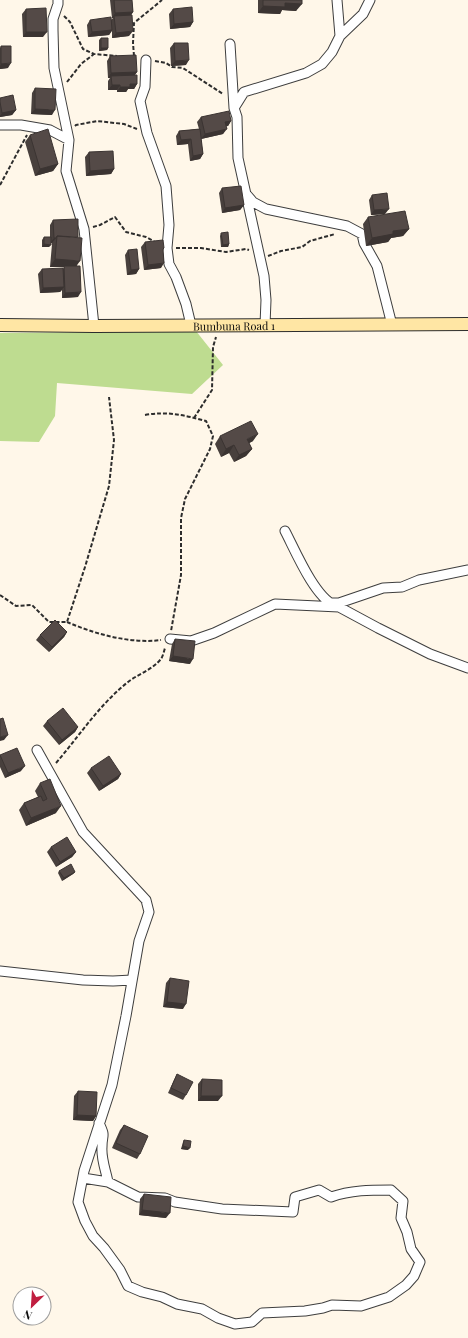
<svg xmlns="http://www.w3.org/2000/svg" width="468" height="1338" font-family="'Playfair Display',serif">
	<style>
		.forest { fill: #bedc90 }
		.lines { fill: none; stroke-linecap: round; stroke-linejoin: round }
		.minor-casing { stroke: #3e3e3e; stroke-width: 11 }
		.secondary-casing { stroke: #2d2d2d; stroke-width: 14 }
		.path { stroke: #2d2d2d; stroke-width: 2; stroke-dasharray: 4 2; stroke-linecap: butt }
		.minor { stroke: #fff; stroke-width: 9 }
		.secondary { stroke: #ffe6a4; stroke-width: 12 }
		.wall { fill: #48403d }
		.shaded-wall { fill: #3b3432 }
		.building { fill: #544a47; stroke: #3b3432 }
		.labels { text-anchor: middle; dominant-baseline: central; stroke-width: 4; stroke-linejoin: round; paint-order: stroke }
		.street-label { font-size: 11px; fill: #0b0b0b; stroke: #fff }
	</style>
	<rect width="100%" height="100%" fill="#fff7e9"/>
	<path class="forest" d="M196,331L223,365L192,394L57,383L55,416L39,442L0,441V333Z"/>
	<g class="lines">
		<g class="minor-casing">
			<path id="minor" d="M58,0V4L53,19V30L54,68L69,140L66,171L84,229L94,326
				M337,0L340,36
				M230,44L234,108L237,117L238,158L264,276L266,300L265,325
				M146,60L145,87L140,101L147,133L166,186L169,225L167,248L169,264L176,277L186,304L191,325
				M234,108L244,92L306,73L322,64L332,52L340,36L363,14L370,0
				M0,125H21L50,130L69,140
				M247,195L253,202L266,209L347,226L362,234L364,243L377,266L392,325
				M285,531C295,550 314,596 334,605
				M331,603H339L383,588L402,587L419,580L468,570
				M170,639L191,641L214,633L275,604L339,607L378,628L430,654L468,668
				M37,750L83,832L146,900L149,912L139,941L126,1016L112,1085L84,1171L78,1202L85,1221L93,1236L104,1248L120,1270L128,1286L142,1292L162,1297L177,1304L202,1309L218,1318L235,1324L252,1322L262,1313L305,1311L323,1308L332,1305L361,1306L389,1297L406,1285L414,1276L420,1262L411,1249L407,1232L401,1218L403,1201L391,1190C370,1190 351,1190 331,1197L319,1190L295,1197L293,1212L222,1209L175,1202L165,1198L138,1197L108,1182L83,1178
				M0,971L83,980L113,981L132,980
				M99,1123C106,1138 102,1133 102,1147C101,1159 106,1171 108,1182"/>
		</g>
		<g class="secondary-casing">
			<g id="secondary">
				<path id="s1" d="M0,325L94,326L468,324"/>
			</g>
		</g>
		<path class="path" d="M64,16L70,22L83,49L94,54L117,56
			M134,56L133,43L134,23L162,0
			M155,61L166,63L172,67L183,68L223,94
			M67,82L81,64L94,54
			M75,126L76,125L97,121L124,124L137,129
			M0,185L27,135
			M93,227L100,225L115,217L126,232L146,237L155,242
			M176,248H201L226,252L246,249L249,250
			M268,256L281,251L302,247L310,241L335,234
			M145,415C167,411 184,415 206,421L213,436L210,449L185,499L181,518V575L171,631
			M194,418L212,390L213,347L216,337
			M0,595L16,606L32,605L49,622H67L85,567L109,486L114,440L109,397
			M67,622C95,634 130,644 161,640
			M56,763C80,735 99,705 128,682C138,674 152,670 161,659C163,656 164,651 165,648"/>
		<use href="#minor" class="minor"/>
		<use href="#secondary" class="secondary"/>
	</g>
	<path class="wall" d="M110,0H132L133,12L131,15L129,36L112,38V31L109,35L88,37L87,25L90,20H111L113,18H112Z
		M258,0H302L296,11L282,10L280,14L258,13Z
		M26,9L43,37H23L22,14Z
		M173,9L193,22L190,27L170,29L169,14Z
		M101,38L108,48L107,50L99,51V40Z
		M174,43L186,65L171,66L170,48Z
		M1,46L8,68L0,69V48Z
		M110,56L137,72L135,75L137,84L134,89H128L126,92H117V90H108V81L110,78H108L107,61Z
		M35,88L52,115L31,114L32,93Z
		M0,98L16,110L12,115L0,117Z
		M201,117L231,121L228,126H226L223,134L201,139L203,154L200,159L190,161L188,144L177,145L176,136L179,131L199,129L197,122Z
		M30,135L58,164L53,171L35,176L25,142Z
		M89,152L114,169L111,174L86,176L85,157Z
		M222,188L244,205L240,210L222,213L219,193Z
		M372,195L385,214L371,215L369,200Z
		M368,217L409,229L403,236L391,238L388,242L366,246L363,224Z
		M53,220L77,266L78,297L62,298V290L60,292L40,293L38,274L42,269H63L64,267H50L52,244V243H51L49,247H42V240L44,237H50V225Z
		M221,233L229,244L228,247H221L220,236Z
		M145,242L164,248L163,251L161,268L144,270L141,247Z
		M128,250L139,269L136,274L127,275L125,255Z
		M220,436L253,441L249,443L252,449L246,456L234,462L229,453L221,457L215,444Z
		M67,632L64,637L49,652L36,640L40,635Z
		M175,639L190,664L169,661L172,644Z
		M47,721L78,727L75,732L59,745L43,726Z
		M0,755L21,771L5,778L0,767Z
		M91,768L121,774L118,779L99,791L87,773Z
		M40,783L56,813L26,826L19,810L24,803L38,797L35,791Z
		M51,847L76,852L72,857L56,867L47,852Z
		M59,871L75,872L73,874L62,881L58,873Z
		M170,978L183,1009L163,1007L166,983Z
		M177,1074L186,1095L183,1100L168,1093L174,1080Z
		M202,1079L218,1101H198V1084Z
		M78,1091L96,1116L93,1121L73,1120L74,1096Z
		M124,1125L140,1154L137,1159L112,1148L120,1130Z
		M184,1140L188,1150L181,1149L183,1142Z
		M144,1194L166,1218L139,1215L140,1199Z"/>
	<path class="shaded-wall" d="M285,3L302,4L296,11L282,10L280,14L258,13L263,6Z
		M133,12L130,17L114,16L113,18H112L115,13Z
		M193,22L190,27L170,29L174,24Z
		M112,30L109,35L88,37L92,32Z
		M133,31L129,36L112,38L116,33Z
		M26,32H47L43,37H23Z
		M101,48H108L107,50L99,51Z
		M189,60L186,65L171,66L175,61Z
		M11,63L8,68L0,69V66L1,64Z
		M137,72L133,77L111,76L110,78H108L111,73Z
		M130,84H137L134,89H128L126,92H117L120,87Z
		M112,85H120L117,90H108Z
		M35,109L55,110L52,115L31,114Z
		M16,110L12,115L0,117V116L2,113Z
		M231,121L228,126L222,127L225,122Z
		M227,129L223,134L201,139L205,134Z
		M191,139L188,144L177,145L181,140Z
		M203,154L200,159L190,161L193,156Z
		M58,164L53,171L35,176L40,169Z
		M114,169L111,174L86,176L90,171Z
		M244,205L240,210L222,213L225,208Z
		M389,209L385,214L371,215L374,210Z
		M409,229L403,236L391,238L388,242L366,246L372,238L393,231Z
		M54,238H56L52,243H50Z
		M44,244L51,245L49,247H42Z
		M229,244L228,247H221L223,245Z
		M55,259L80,261L75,268L64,266V267H50Z
		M164,263L161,268L144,270L148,265Z
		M139,269L136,274L127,275L131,270Z
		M64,287L60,292L40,293L43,288Z
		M81,292L78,297L62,298L65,293Z
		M258,434L253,441L242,447L247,439Z
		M234,445L229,453L221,457L226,449Z
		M252,449L246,456L234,462L239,455Z
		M67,632L64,637L49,652L52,647Z
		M173,656L193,659L190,664L169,661Z
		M78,727L75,732L59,745L62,740Z
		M8,735L4,740L0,741V737Z
		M25,766L21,771L5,778L8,773Z
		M121,774L118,779L99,791L103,786Z
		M61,806L56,813L26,826L31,818Z
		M76,852L72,857L56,867L60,862Z
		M75,872L73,874L62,881L64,878Z
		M167,1002L186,1004L183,1009L163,1007Z
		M201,1096H222L218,1101H198Z
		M77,1115L96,1116L93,1121L73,1120Z
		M183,1146L190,1148L188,1150L181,1149Z
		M142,1210L170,1213L166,1218L139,1215Z"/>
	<path class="building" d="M114,0H132L133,12L115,13Z
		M263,0H302V4L285,3V7L263,6Z
		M192,7L193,22L174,24L173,9Z
		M46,8L47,32H26V9Z
		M132,15L133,31L116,33L114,16Z
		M111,17L112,30L92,32L90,20Z
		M101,38H108V48H101Z
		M174,43H188L189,60L175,61Z
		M1,46H11V63L1,64Z
		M136,55L137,72L111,73L110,56Z
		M137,75V84H130V87H120V85H112L111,76Z
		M35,88L56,89L55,110L35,109Z
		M13,95L16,110L2,113L0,102V98Z
		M229,111L231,121L225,122L227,129L205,134L201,117Z
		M48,129L58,164L40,169L30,135Z
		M200,129L203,154L193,156L191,139L181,140L179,131Z
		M113,151L114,169L90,171L89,152Z
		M241,186L244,205L225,208L222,188Z
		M387,193L389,209L374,210L372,195Z
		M405,211L409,229L393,231V234L372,238L368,217Z
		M78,219V237L57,236L56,238H54L53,220Z
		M228,232L229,244L223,245L221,233Z
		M57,236L82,238L80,261L55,259Z
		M44,237H51V245L44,244Z
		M163,240L164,248L163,249L164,263L148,265L145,242Z
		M137,249L139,269L131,270L128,250Z
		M64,266H80L81,292L65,293Z
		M63,268L64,287L43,288L42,269Z
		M251,421L258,434L247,439L252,449L239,455L234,445L226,449L220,436Z
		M55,620L67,632L52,647L40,635Z
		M175,639L195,641L193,659L173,656Z
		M63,708L78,727L62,740L47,721Z
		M3,718L8,735L0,737V719Z
		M17,748L25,766L8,773L0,755Z
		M109,756L121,774L103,786L91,768Z
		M50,779L61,806L31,818L24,803L41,796L43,801L47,799L40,783Z
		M67,837L76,852L60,862L51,847Z
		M71,864L75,872L64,878L59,871Z
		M170,978L189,981L186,1004L167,1002Z
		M177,1074L193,1082L186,1095L171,1088Z
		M202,1079L222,1080V1096H201Z
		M78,1091L97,1092L96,1116L77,1115Z
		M124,1125L148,1136L140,1154L116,1143Z
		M184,1140L191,1141L190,1148L183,1146Z
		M144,1194L171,1197L170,1213L142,1210Z"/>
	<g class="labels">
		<g class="street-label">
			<text stroke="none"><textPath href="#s1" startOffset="234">Bumbuna Road 1</textPath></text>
		</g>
	</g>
	<g transform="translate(32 1306) rotate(205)"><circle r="19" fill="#ffffff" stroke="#9d9d9d"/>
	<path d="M0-3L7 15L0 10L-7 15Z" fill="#c01e40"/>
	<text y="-6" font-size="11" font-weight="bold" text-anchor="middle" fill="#0b0b0b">N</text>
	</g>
</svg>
